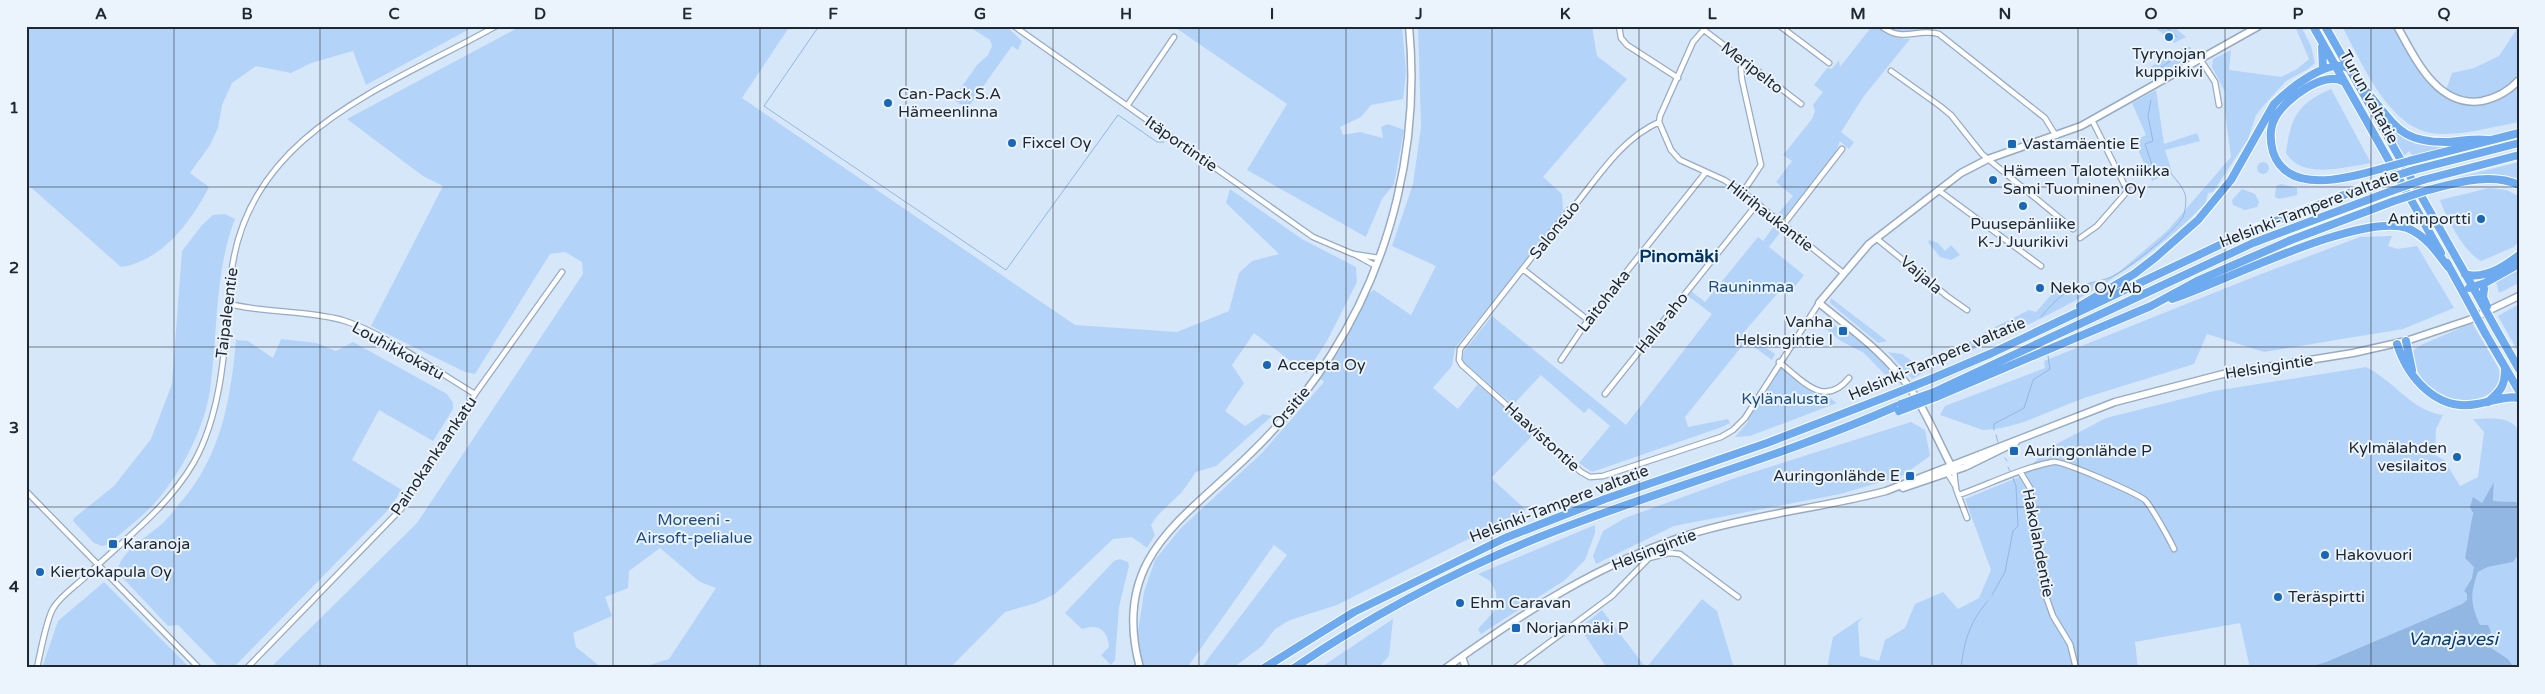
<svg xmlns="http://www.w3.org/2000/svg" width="2545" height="694" font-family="'Varela Round',sans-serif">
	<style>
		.green { fill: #b4d3f8 }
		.water { fill: #92b7e2 }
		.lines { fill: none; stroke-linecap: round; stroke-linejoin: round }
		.stream { stroke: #92b7e2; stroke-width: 1 }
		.street-casing { stroke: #98abc2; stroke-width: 7 }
		.secondary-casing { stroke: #98abc2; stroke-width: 9 }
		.highway-casing { stroke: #fff; stroke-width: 10 }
		.street { stroke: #fff; stroke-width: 4.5 }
		.secondary { stroke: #fff; stroke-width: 6 }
		.highway { stroke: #6eaaf0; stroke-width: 8 }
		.highway-bridge-casing { stroke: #fff; stroke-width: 10; stroke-linecap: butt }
		.highway-bridge { stroke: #6eaaf0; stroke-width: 8 }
		.grid { fill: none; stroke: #1f2730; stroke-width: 1; stroke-opacity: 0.55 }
		.poi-dot { fill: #1967b6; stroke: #ebf3fd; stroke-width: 2 }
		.labels { text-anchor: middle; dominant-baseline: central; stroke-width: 4; stroke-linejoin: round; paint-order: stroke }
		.poi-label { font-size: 16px; fill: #1f2730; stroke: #ebf3fd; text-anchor: start }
		.street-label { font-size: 16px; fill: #1f2730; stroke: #ebf3fd }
		.park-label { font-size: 16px; fill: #1d4f85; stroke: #ebf3fd }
		.neighbourhood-label { font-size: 18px; font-weight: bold; fill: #003365; stroke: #ebf3fd }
		.water-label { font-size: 18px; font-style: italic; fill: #0b3f74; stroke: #ebf3fd }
		.neatline { fill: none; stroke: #1f2730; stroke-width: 2 }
		.grid-label { font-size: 16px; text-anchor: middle; font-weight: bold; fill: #1f2730 }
	</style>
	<rect width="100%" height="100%" fill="#d7e7fa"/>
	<path class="green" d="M26,26H475L366,85L353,51L311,63L291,73L256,66L232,83L222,105L218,128L210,145L190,173L209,187C191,222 162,261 121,267L26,183Z
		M521,26H790L742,98L1075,325L1177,332L1229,311L1239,273L1252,261L1279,254L1226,203L1230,189L1302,239L1356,267L1357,282L1327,341L1306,373L1254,333L1232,365L1244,383L1225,411L1245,426L1263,414L1272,416L1216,466L1196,472L1182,492L1157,516L1151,525L1155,535L1147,548L1132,537L1113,539L1055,594L1036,603L1005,612L950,668H640L669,659L716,588L700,582L660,548L629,571L628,588L605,597L612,616L573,633L576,647L602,668H270L417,523L583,274L582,262L565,252L550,254L475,374L465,372L371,326L443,186L423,176L347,119Z
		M968,26H1006L1022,41L1018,50L1012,46L967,109L953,99L977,65L988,55L992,46L990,40Z
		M1173,26H1402L1406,73L1403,99L1371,105L1361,117L1340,127L1343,135L1360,132L1383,138L1381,127L1388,124L1404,130L1394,184L1382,199L1366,237L1247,170L1287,104Z
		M1418,26H1592L1597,56L1627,79L1543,177L1562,194L1563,209L1559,221L1455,348L1452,366L1433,388L1458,409L1478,384L1534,434L1491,478L1526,510L1337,605L1290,620L1275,629L1262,646L1233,668H1201L1287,555L1274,545L1189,665L1184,668H1144L1141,657L1138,631L1144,592L1155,560L1180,529L1262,453L1324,382L1320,378L1342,347L1369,293L1374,290L1411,315L1436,266L1392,246L1413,184L1421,127Z
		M1872,26H1878L1898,38L1910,39L1864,96L1841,132L1854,142L1849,149L1840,141L1836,152L1783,219L1777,215L1793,196L1776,182L1792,161L1783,155L1812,119L1815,111L1813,105L1823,92L1814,85L1827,68L1832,69L1839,60L1840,67Z
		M1886,26H1927L1930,28C1919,36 1897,35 1886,26Z
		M2153,26H2173L2186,37L2174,43Z
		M2295,26H2301L2311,46L2315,63L2308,69L2286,81L2264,105L2256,115L2248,139L2213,192L2208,193L2206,202C2134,279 2037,323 1941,363C1931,368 1923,374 1912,379L1888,352L1902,354L1923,369L1991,329L2029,310L2036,312L2059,286L2103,282L2120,271L2167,231L2231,157L2225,112V92L2212,67L2213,59L2231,50L2229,70L2281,77L2297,69L2309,59Z
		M2342,26H2393L2428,84L2445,96L2465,103L2508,95L2519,84V122C2491,127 2459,137 2431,133C2387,125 2361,61 2342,26Z
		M2519,26V76C2498,98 2473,104 2446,90L2452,73L2474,68L2499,56Z
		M2185,47H2190L2195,54L2150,80L2148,76L2152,70L2150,67Z
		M2331,89L2371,163C2345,167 2302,180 2286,153C2291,117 2297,104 2331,89Z
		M2156,90L2164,144L2197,133L2200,141L2165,150L2172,172L2152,181L2134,141L2146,135L2132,103Z
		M2382,118L2404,136L2457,144V145L2419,156L2412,155L2409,151L2403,157Z
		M2519,162V182L2511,179L2433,187L2432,184Z
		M2257 168a6 6 0 1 1 12 0a6 6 0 1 1-12 0Z
		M2281,184L2297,188V195L2279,199L2275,197L2276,186Z
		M2489,188L2506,190L2519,196V241L2514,247L2481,261C2465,253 2446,218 2440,200Z
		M2242,189L2255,194L2259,202L2257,207L2245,210L2233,205L2232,200Z
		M225,214L235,219C214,273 218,333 210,391C204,427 185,465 163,493C148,513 126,529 107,545L102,546L94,543L73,521L74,518L114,486L151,439L172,384L182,251L202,225L213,215Z
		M1775,225L1782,230L1769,247L1804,275L1790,293L1783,287L1744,332L1775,354L1772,360L1746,341L1685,417L1688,427L1728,419L1730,423L1722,427L1592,472L1579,463L1610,426L1589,408L1584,413L1541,375L1513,405L1462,361L1464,351L1492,316L1626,425L1712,314L1688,296L1691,291L1705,302L1758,237L1763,241Z
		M2392,236L2388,246L2398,249L2417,246L2454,308L2403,329L2264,352L2207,334L2194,364L2084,398L2024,422L2002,428L1983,430L1940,415L1945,406L2045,368L2044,361L2256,276L2360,237Z
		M1929,240L1938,243L1945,251L1951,245L1960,255L1951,260L1940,257L1928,242Z
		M2519,268V283L2499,293L2496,282Z
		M1831,298L1887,341L1878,343L1830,303Z
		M2519,304V353L2498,316Z
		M1816,316L1828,319L1845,334L1849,332L1879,357L1900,381L1894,384L1864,353L1841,341L1813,319Z
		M2472,323L2499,369L2501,381C2498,389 2493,392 2485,396C2452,411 2415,387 2412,351L2421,345Z
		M281,339L316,343L336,351L353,342L447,394L453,403V409L433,441L379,410L352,460L402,490L387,511L233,668H220L178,625L168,626L122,577L118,569C122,550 150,535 163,523C171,515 178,505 185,497C222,452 231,396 236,340L248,341L273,358Z
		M1779,366L1815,394L1826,395L1837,403L1750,436L1735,437L1748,422V416Z
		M2366,367C2393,380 2412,411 2443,415L2436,429L2435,455L2444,460L2460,486L2478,477L2484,432L2473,419C2489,419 2510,415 2519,431V506L2516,502L2493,501L2494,483L2482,503L2473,498L2472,523L2465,558L2475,567L2472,578L2464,591L2467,594L2468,600L2462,604L2326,662L2306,668H2250L2240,623L2135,642L2138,668H1827L1833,637L1863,617L1858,623L1860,656L1879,661L1885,640L1905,628L1915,604L1943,592L1958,609L1979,598L1991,570L1965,499L2019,477L2049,448L2106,418L2214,391Z
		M1911,422L1925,430L1930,456L1902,476L1840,494L1674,526L1596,564L1593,556L1603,531L1625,518L1738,477Z
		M1595,525V533L1585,560L1565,580L1481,634L1478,629L1497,608L1496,592L1490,581L1478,574Z
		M2519,554V668H2515L2508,659L2484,644L2480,625L2471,605L2472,592L2478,572L2488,567L2513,562Z
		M1120,559L1128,562L1129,566L1119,607L1115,660L1111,665L1101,655L1109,647C1108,630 1098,623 1082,629L1065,613L1114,561Z
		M104,582L190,668H42L58,621Z
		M1702,599L1717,611L1734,668H1607L1580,628L1602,610L1646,668Z
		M1393,619L1389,656L1378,668H1320Z"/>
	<path class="water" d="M2494,482L2493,501L2516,502L2519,506V554L2513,562L2488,567L2478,572C2470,596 2470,602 2480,625H2488L2491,632L2485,644L2508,659L2515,668H2306L2326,662L2462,604L2467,600V594L2464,591L2472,578L2474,567L2465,558L2473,513L2470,507L2473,497L2482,503Z"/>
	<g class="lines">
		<path class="stream" d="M819,26L764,106L1006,270L1118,115L1157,142H1164
			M2164,26L2177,37
			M2155,71L2180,55
			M2041,317C2048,308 2056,300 2065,293C2077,284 2095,283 2109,278C2126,271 2173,233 2183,217C2185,213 2187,199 2185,194C2182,185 2173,177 2168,169L2154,171L2145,144L2153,141L2148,116L2151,100
			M1994,430V424L2024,408L2033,380L2050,369L2048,356
			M1996,435L1998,442
			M2005,458L2007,461
			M2008,467L2011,473
			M1992,595L2005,572L2013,531L2018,526L2016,486L2013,478
			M1961,668C1964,641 1970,621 1988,601
			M2099,668V666L2114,668"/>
		<g class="street-casing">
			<path id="street" d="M1014,26L1313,237L1353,254L1379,258
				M1619,26L1621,38L1627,45L1678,78
				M1707,26L1693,42L1660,116L1659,122L1671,150L1680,160L1724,180L1743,192L1842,272
				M1780,26L1829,63
				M1881,26C1904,44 1917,27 1939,34L2045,118L2056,136
				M1704,30L1801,104
				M2200,59L2215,82L2219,105
				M1891,71L1940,106L1951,115L1982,154L2073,229
				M1127,106L1174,37
				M1659,122C1622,139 1601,173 1576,204L1568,211L1460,349L1459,360L1462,365L1581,472L1590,477L1603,476L1721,437L1733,430L1745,418L1819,303
				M1938,190L2041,266
				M1743,192L1761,165L1742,80L1741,69L1744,62
				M1783,225L1842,149
				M1876,238L1947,296L1967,310
				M2080,238L2097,226L2125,194L2127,190L2092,120
				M1354,254L1376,266
				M1524,270L1588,320
				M229,304C265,313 305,310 342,320C382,332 438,372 475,394
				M1561,360L1588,320L1706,172
				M1779,362C1802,380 1824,409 1849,378
				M1605,394L1757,204
				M1954,471L1956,489L1967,518
				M2021,473L2030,488L2034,536L2043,588L2053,616L2070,644L2076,668
				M1948,474L1956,487
				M26,491L199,668
				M1959,495C1987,485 2024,467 2053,462C2062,460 2136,493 2145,500C2151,506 2170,540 2174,549
				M37,668C40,654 47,616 54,607C61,596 74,587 84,578C122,541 167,509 194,462C224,408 225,338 231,277C245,133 388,87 496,26
				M247,668L401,509L475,394L562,272
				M1515,668L1612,596L1649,558L1669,553L1680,554L1738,597"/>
		</g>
		<g class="secondary-casing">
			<path id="secondary" d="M2397,26C2415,58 2437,108 2482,101C2496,98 2509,91 2519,80
				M1954,471C1940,446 1929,417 1913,393C1889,356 1852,330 1819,303L1869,244L1961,173L1988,159L2081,126L2259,26
				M1903,488L1965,467L2016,442
				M1462,657L1466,668
				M1140,668C1110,558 1183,520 1249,455C1280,425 1308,392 1331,355C1393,258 1420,141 1409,26
				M1446,668C1522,613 1603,561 1694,533C1757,514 1822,508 1886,491L2115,402L2223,374L2353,353L2406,341L2469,320L2519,296"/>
		</g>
		<g class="highway-casing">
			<path id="highway" d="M2313,26L2441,253
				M2325,26L2475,291
				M2322,47L2323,69
				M2344,82C2325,69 2284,100 2275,118C2269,129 2270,141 2273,152C2288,197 2352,177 2384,168
				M2364,89C2395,122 2396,143 2449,142C2462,141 2475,138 2488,140
				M2409,161L2519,133
				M2414,170L2519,143
				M2423,180L2519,155
				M2428,190C2456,183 2491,172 2519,185
				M2447,263L2465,296
				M2465,274C2484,280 2504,267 2519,255
				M2469,288L2485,283L2519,264
				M2172,299C2223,282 2360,212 2407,228C2425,235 2437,252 2448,267
				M2080,306L2134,274L2156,257L2198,220L2231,180L2274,104C2288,90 2330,55 2350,69
				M2496,329L2519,369
				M2485,333L2519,391
				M2406,341L2412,370
				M2397,344C2408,378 2437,412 2477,404C2489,402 2507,395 2519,398
				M1931,379L1992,353L2247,232L2391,177
				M1934,392L2253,243L2394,190
				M1936,397L2151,306L2197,281L2291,240L2394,201
				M2488,402C2500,391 2505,387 2505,369
				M1264,668L1354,612L1505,538L1605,499L1767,443L1891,395
				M1294,668C1375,613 1464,566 1555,531C1669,487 1786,455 1897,406"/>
		</g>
		<use href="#street" class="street"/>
		<use href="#secondary" class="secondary"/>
		<use href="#highway" class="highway"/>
		<g class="highway-bridge-casing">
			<path id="highway-bridge" d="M2384,168L2409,161
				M2391,177L2414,170
				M2394,190L2423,180
				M2394,201L2428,190
				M2484,289L2483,297L2487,306
				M2475,291L2496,329
				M2465,296L2485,333
				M1891,395L1931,379
				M1901,404L1934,392
				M1899,411L1936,397"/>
		</g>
		<use href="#highway-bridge" class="highway-bridge"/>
	</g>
	<path class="grid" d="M174,26V668M320,26V668M467,26V668M613,26V668M760,26V668M906,26V668M1053,26V668M1199,26V668M1346,26V668M1492,26V668M1639,26V668M1785,26V668M1932,26V668M2078,26V668M2225,26V668M2371,26V668M26,187H2519M26,347H2519M26,507H2519"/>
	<g class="poi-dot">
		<circle cx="2169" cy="37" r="5"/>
		<circle cx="888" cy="103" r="5"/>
		<circle cx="1012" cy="143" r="5"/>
		<rect x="2007" y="139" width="10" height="10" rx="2.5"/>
		<circle cx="1993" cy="180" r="5"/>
		<circle cx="2023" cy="206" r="5"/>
		<circle cx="2481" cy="219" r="5"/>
		<circle cx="2040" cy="288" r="5"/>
		<rect x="1838" y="326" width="10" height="10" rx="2.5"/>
		<circle cx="1267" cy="365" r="5"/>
		<rect x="2009" y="446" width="10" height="10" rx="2.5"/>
		<circle cx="2457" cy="457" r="5"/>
		<rect x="1905" y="471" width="10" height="10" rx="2.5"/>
		<rect x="108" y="539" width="10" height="10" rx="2.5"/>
		<circle cx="2325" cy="555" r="5"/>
		<circle cx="40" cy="572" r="5"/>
		<circle cx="2278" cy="597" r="5"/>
		<circle cx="1460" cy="603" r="5"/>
		<rect x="1511" y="623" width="10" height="10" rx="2.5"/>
	</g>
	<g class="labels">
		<g class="poi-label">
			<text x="2169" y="54" text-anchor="middle">Tyrynojan<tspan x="2169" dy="18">kuppikivi</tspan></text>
			<text x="898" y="94">Can-Pack S.A<tspan x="898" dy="18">Hämeenlinna</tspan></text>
			<text x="1022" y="143">Fixcel Oy</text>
			<text x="2022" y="144">Vastamäentie E</text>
			<text x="2003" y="171">Hämeen Talotekniikka<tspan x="2003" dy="18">Sami Tuominen Oy</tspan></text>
			<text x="2471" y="219" text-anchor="end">Antinportti</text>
			<text x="2023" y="224" text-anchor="middle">Puusepänliike<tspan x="2023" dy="18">K-J Juurikivi</tspan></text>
			<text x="2050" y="288">Neko Oy Ab</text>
			<text x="1833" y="322" text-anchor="end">Vanha<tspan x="1833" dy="18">Helsingintie I</tspan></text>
			<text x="1277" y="365">Accepta Oy</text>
			<text x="2447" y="448" text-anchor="end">Kylmälahden<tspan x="2447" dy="18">vesilaitos</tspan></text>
			<text x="2024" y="451">Auringonlähde P</text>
			<text x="1900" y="476" text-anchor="end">Auringonlähde E</text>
			<text x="123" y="544">Karanoja</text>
			<text x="2335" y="555">Hakovuori</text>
			<text x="50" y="572">Kiertokapula Oy</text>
			<text x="2288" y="597">Teräspirtti</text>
			<text x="1470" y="603">Ehm Caravan</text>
			<text x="1526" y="628">Norjanmäki P</text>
		</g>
		<g class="street-label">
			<text transform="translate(1752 68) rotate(38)">Meripelto</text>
			<text transform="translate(2369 97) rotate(61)">Turun valtatie</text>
			<text transform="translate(1181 144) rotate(35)">Itäportintie</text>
			<text transform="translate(2309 209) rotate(-21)">Helsinki-Tampere valtatie</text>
			<text transform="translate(1770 216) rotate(38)">Hiirihaukantie</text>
			<text transform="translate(1555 230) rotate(-51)">Salonsuo</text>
			<text transform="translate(1921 275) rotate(40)">Vaijala</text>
			<text transform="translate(1604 301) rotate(-52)">Laitohaka</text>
			<text transform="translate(227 313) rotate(-83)">Taipaleentie</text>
			<text transform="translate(1662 323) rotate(-51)">Halla-aho</text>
			<text transform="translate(398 351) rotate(29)">Louhikkokatu</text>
			<text transform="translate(1937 359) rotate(-23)">Helsinki-Tampere valtatie</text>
			<text transform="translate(2269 367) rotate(-9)">Helsingintie</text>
			<text transform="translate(1291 408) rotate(-50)">Orsitie</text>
			<text transform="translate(1542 437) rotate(42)">Haavistontie</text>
			<text transform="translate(434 456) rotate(-56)">Painokankaankatu</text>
			<text transform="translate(1559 504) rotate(-21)">Helsinki-Tampere valtatie</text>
			<text transform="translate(2038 543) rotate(79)">Hakolahdentie</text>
			<text transform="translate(1654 550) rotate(-21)">Helsingintie</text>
		</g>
		<g class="park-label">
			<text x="1751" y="287">Rauninmaa</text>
			<text x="1785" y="399">Kylänalusta</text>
			<text x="694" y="520">Moreeni -<tspan x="694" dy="18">Airsoft-pelialue</tspan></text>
		</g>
		<g class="neighbourhood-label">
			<text x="1679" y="256">Pinomäki</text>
		</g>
		<g class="water-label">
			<text x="2453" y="639">Vanajavesi</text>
		</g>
	</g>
	<rect width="2545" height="694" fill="none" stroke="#ebf3fd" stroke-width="55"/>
	<rect x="28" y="28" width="2490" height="638" class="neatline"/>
	<g class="grid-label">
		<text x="101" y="19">A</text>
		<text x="247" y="19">B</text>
		<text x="394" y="19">C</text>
		<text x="540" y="19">D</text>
		<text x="687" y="19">E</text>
		<text x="833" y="19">F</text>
		<text x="980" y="19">G</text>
		<text x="1126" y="19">H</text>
		<text x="1272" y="19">I</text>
		<text x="1419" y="19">J</text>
		<text x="1565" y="19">K</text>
		<text x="1712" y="19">L</text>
		<text x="1858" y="19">M</text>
		<text x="2005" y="19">N</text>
		<text x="2151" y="19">O</text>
		<text x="2298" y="19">P</text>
		<text x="2444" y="19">Q</text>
		<text x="14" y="113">1</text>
		<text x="14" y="273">2</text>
		<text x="14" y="433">3</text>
		<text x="14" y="592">4</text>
	</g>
</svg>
